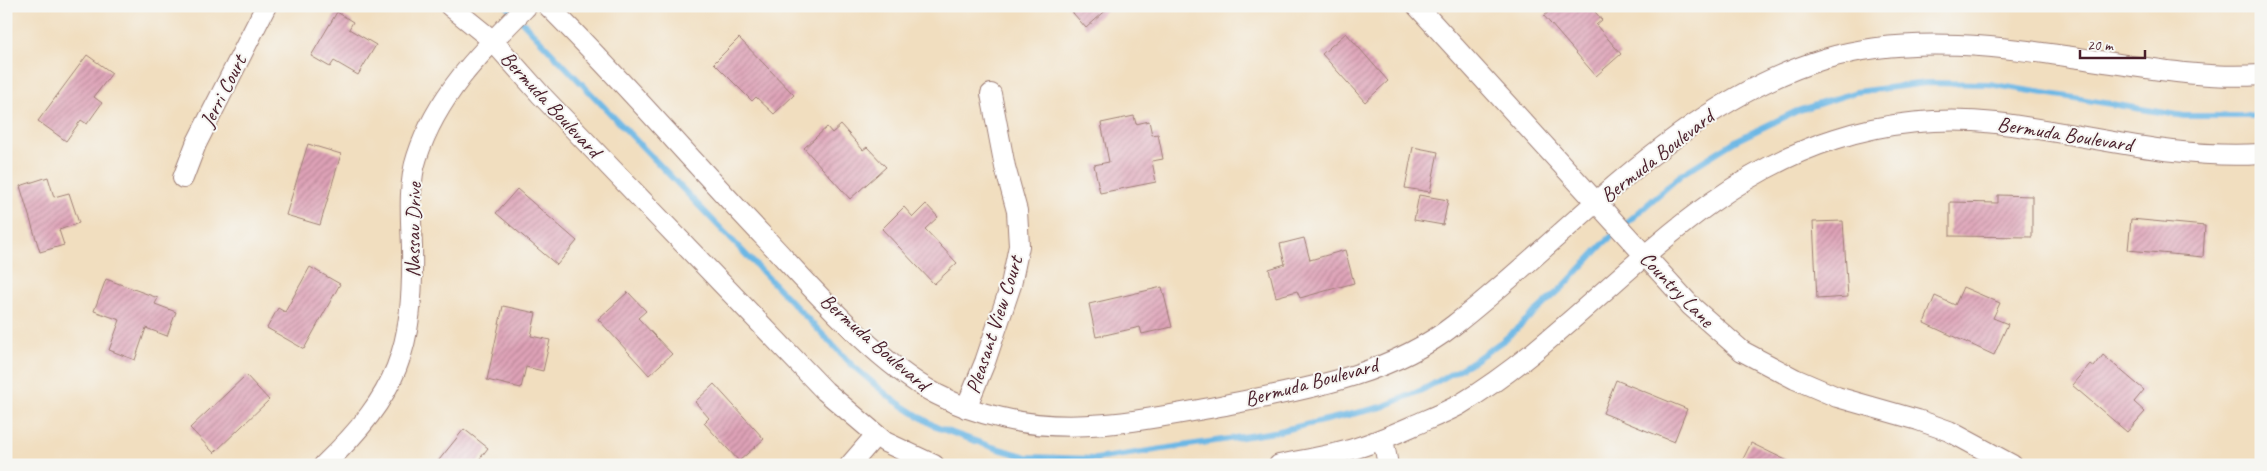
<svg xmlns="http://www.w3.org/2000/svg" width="2267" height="471" font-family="Caveat,sans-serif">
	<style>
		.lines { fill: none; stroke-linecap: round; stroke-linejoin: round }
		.stream { stroke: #6cb7e5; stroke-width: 6 }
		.building { fill: url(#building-hatch) }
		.minor-casing { stroke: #9e7e75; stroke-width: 22 }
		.minor { stroke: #fff; stroke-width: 20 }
		.labels { text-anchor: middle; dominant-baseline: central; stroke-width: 4; stroke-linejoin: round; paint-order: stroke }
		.street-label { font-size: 21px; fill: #4a1f2b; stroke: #f6f6f2 }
	</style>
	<defs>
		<pattern id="building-hatch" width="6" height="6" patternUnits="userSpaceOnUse" patternTransform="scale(1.25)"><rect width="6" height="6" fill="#dea2b7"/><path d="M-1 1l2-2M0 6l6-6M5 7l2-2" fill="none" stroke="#b68395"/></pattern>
	</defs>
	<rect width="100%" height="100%" fill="#f6f6f2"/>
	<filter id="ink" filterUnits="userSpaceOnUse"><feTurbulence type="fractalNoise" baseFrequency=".02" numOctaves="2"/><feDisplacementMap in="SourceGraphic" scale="10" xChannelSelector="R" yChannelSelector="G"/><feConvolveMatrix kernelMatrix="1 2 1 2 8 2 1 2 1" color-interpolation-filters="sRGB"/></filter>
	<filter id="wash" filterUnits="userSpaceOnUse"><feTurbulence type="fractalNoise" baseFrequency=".0096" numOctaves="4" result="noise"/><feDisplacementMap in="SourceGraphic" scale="20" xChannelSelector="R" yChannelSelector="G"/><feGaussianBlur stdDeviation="1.12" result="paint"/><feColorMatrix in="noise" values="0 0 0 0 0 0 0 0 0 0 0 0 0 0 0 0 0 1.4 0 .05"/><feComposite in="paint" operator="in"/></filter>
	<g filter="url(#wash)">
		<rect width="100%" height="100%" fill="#f1debf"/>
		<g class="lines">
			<path class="stream" d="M507,6L853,366L892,399L936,427L992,447L1027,457L1096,459L1275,432L1382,407L1424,389L1472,362L1504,340L1563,287L1604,243L1682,174L1737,140L1797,111L1856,92L1926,83L1989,84L2184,116H2261"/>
		</g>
		<g id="blocks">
			<path class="building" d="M1067,6H1111L1086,28Z
				M1556,6H1590L1602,20L1596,25L1621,54L1596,76L1544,16Z
				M337,12L353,22L349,29L376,45L358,75L334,61L330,67L311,56Z
				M1346,33L1388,81L1365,102L1322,54Z
				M739,38L794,95L774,114L756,97L752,101L714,63Z
				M87,55L112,73L94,97L102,103L87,124L81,120L66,141L38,121Z
				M1134,116L1136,124L1149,121L1152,135L1158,134L1163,159L1152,161L1156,182L1100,193L1094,165L1109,162L1101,123Z
				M841,125L863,150L867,147L886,167L850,199L804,148L827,127L832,133Z
				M308,144L341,154L320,225L286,215Z
				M1413,147L1438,152L1430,192L1405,188Z
				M48,177L54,197L69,193L79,223L59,230L64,245L40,252L20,186Z
				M517,189L577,241L557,265L496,213Z
				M1419,195L1448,200L1443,225L1414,220Z
				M1998,195L2032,196V237L1950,236V202L1998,203Z
				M926,204L938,217L925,229L957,263L934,284L882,229L904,207L913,217Z
				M2131,219L2205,226L2203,257L2128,250Z
				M1843,221L1848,297L1817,299L1813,222Z
				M1304,238L1310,260L1345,250L1354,283L1300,298L1297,291L1276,297L1269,269L1285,264L1280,244Z
				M310,267L340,284L304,349L267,328L278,308L285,312Z
				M106,279L158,298L155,304L176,312L167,336L146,328L135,360L109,350L120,320L94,311Z
				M1162,287L1172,327L1142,334L1140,327L1096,337L1089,304Z
				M1963,287L2000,303L1993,318L2008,324L1994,355L1924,323L1935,296L1955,305Z
				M628,292L646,311L638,318L672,354L649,375L598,319Z
				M503,306L536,313L531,336L550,340L543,371L526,367L521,388L487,380Z
				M2103,355L2144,390L2134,402L2145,412L2127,432L2072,385L2090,364L2094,367Z
				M246,375L269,400L214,453L190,428Z
				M1616,380L1687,409L1674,442L1603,413Z
				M714,384L764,439L739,461L704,423L709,418L695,402Z
				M464,429L488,448L475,465H435Z
				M1751,443L1796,465H1740Z"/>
		</g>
	</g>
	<g filter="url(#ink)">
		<use href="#blocks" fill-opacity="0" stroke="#9e7e75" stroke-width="1"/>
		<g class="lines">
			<g class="minor-casing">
				<path id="minor" d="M450,6L492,40L541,95L825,391L885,442L934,465
					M548,6C624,81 693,163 767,240C814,290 876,362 936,394C957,405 979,413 1002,418C1072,436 1150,419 1220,406C1299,390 1388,377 1454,325C1572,233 1677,104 1824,59C1910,33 2005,47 2092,60C2148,68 2204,79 2261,75
					M1417,6L1691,306L1742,351L1795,379L1837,397L1918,420L1949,431L2012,465
					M183,178L196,144L266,6
					M966,408L985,362L1011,285L1019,246L1017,211L1005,167L991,94
					M1383,439L1388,465
					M324,465C398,394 414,349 412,247C411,220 408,183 417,157C437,95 482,51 527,6
					M850,465L876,435
					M1279,465C1303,460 1329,456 1353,449C1378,442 1401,431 1424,421C1436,416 1448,411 1459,405C1591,326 1682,187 1835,139C1886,122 1943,117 1996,123C2084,133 2171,160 2261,154"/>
			</g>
			<use href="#minor" class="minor"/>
		</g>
	</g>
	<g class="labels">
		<g class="street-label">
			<text transform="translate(223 91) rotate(-63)">Jerri Court</text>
			<text transform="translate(551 104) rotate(47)">Bermuda Boulevard</text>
			<text transform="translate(2065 134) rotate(9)">Bermuda Boulevard</text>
			<text transform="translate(1657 156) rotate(-38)">Bermuda Boulevard</text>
			<text transform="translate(413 230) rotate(-89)">Nassau Drive</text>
			<text transform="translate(1677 289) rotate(46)">Country Lane</text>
			<text transform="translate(994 325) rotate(-72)">Pleasant View Court</text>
			<text transform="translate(875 342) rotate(41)">Bermuda Boulevard</text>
			<text transform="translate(1311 382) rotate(-15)">Bermuda Boulevard</text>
		</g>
	</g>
	<rect width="2267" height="471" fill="none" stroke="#f6f6f2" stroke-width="25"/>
	<path d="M2080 50v8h65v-8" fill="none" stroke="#4a1f2b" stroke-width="2.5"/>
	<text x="2087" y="50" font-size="15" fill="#4a1f2b" stroke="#f6f6f2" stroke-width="4" paint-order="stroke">20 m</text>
</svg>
